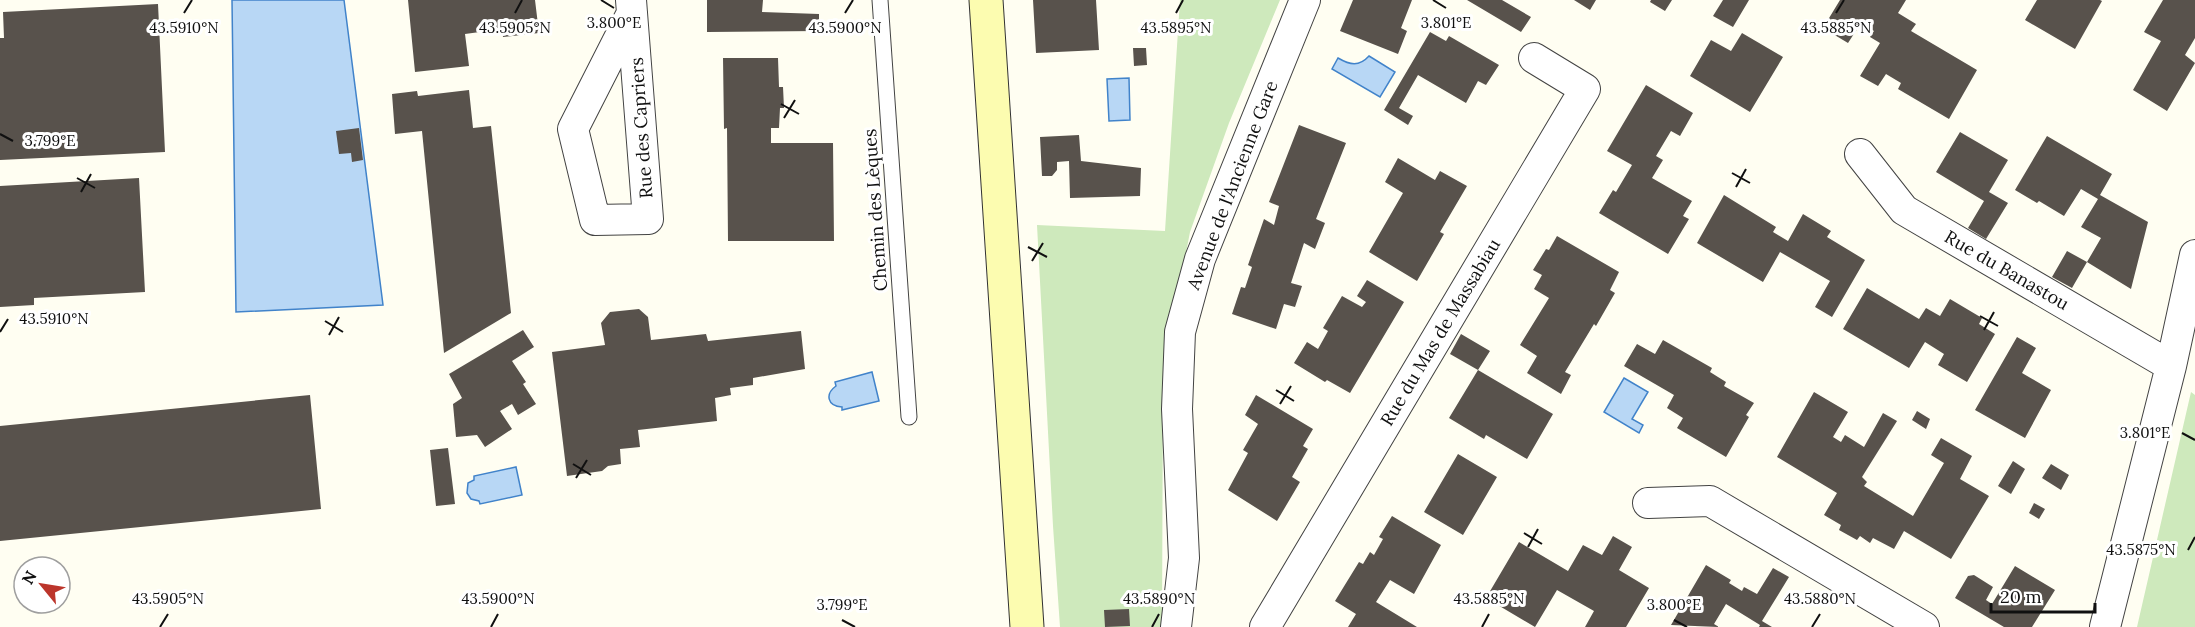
<svg xmlns="http://www.w3.org/2000/svg" width="2195" height="627" font-family="Lora,serif">
	<style>
		.green { fill: #cee9bc }
		.water { fill: #b8d7f5; stroke: #4183ca; stroke-width: 1.5 }
		.building { fill: #58524c }
		.lines { fill: none; stroke-linecap: round; stroke-linejoin: round }
		.service-casing { stroke: #434343; stroke-width: 17 }
		.minor-casing { stroke: #434343; stroke-width: 32 }
		.secondary-casing { stroke: #323232; stroke-width: 35 }
		.service { stroke: #fff; stroke-width: 15 }
		.minor { stroke: #fff; stroke-width: 30 }
		.secondary { stroke: #fcfcb0; stroke-width: 33 }
		.ticks { fill: none; stroke: #101010; stroke-width: 2 }
		.labels { text-anchor: middle; dominant-baseline: central; stroke-width: 6; stroke-linejoin: round; paint-order: stroke }
		.street-label { font-size: 18px; fill: #101010; stroke: #fff }
		.ticks-label { font-size: 15px; text-anchor: middle; fill: #101010; stroke: #fff; stroke-width: 6; stroke-linejoin: round; paint-order: stroke }
	</style>
	<rect width="100%" height="100%" fill="#fffef2"/>
	<path class="green" d="M1180,0H1280L1229,123L1190,232L1163,371L1162,627H1060L1053,526L1037,225L1165,231Z
		M2191,392L2195,395V627H2137Z"/>
	<path class="water" d="M232,0H344L383,305L236,312Z
		M1369,56L1395,72L1380,97L1332,69L1338,58C1350,65 1359,67 1369,56Z
		M1129,78L1130,120L1109,121L1107,79Z
		M872,372L879,401L842,410V407C827,406 825,394 836,386L835,382Z
		M1624,378L1648,392L1632,419L1643,425L1639,433L1604,412Z
		M516,467L522,495L480,504L479,501L471,499L467,493L468,483L474,480V476Z"/>
	<path class="building" d="M408,0H535L539,33L503,37L502,29L465,34L469,66L415,72Z
		M707,0H763L762,12L819,14V31L707,32Z
		M1033,0H1096L1099,50L1036,53Z
		M1353,0H1412L1401,28L1407,31L1398,54L1340,31Z
		M1467,0H1502L1531,17L1521,32Z
		M1574,0H1596L1590,10Z
		M1651,0H1672L1665,11L1650,2Z
		M1723,0H1749L1733,27L1713,16Z
		M1840,0H1906L1898,13L1916,24L1911,31L1977,70L1949,119L1898,89L1901,83L1886,74L1878,86L1860,76L1880,43L1870,37L1874,31L1861,23L1848,43L1823,28Z
		M2037,0H2100L2102,1L2075,49L2025,20Z
		M2163,0H2195V38L2185,55L2195,63L2167,111L2133,90L2161,41L2144,32Z
		M158,4L165,152L0,160V38H4L3,12Z
		M1430,32L1446,41L1449,36L1499,65L1486,85L1478,81L1466,103L1418,75L1399,108L1413,116L1408,125L1384,110Z
		M1742,33L1783,57L1750,112L1690,76L1711,40L1731,51Z
		M1133,48H1146L1147,65L1134,66Z
		M723,58H778L779,87H783L784,108H780L779,128H771V143H833L834,241H728L727,128L724,129Z
		M1646,85L1693,113L1680,136L1671,131L1656,156L1663,160L1652,178L1692,201L1683,216L1689,219L1668,254L1599,213L1613,190L1616,192L1632,165L1607,151Z
		M469,90L473,128L491,126L511,313L444,353L422,131L395,134L392,94L417,91L418,96Z
		M1299,125L1346,143L1316,219L1325,223L1315,249L1304,243L1291,283L1302,286L1295,307L1284,304L1276,329L1232,314L1241,287L1245,288L1252,267L1248,265L1264,219L1274,225L1279,206L1269,202Z
		M359,128L363,160L352,162L351,153L339,154L336,131Z
		M1960,132L2008,160L1989,192L2008,203L1986,239L1968,228L1984,201L1936,172Z
		M1079,135L1081,161L1141,168L1140,196L1070,198L1069,161L1057,162V170L1052,176H1042L1040,137Z
		M2047,136L2112,174L2100,195L2148,222L2131,289L2087,262L2101,238L2081,227L2098,199L2081,189L2064,216L2039,201L2037,203L2015,190Z
		M1398,158L1435,180L1440,171L1467,186L1440,232L1444,234L1417,281L1369,252L1403,193L1385,182Z
		M139,178L145,292L34,298V305L0,307V186Z
		M1724,195L1776,227L1773,232L1788,241L1803,214L1831,231L1827,237L1865,260L1832,317L1815,307L1830,281L1780,252L1763,282L1697,243Z
		M1557,236L1619,272L1610,290L1615,293L1596,326L1594,324L1565,372L1571,375L1561,394L1527,373L1537,356L1520,345L1549,298L1534,289L1542,275L1533,270L1546,249L1549,250Z
		M2067,251L2087,262L2072,288L2052,277Z
		M1367,280L1404,302L1350,393L1327,380L1325,382L1294,363L1307,342L1318,349L1328,331L1323,328L1342,296L1362,307L1366,302L1357,296Z
		M1867,288L1919,319L1926,308L1940,316L1950,299L1982,318L1979,324L1995,334L1967,382L1938,365L1944,354L1925,342L1909,368L1843,329Z
		M639,309L648,317L651,340L706,334L708,341L801,331L805,369L753,378V385L730,388L731,395L715,398L717,421L638,430L640,447L620,449L621,464L608,466L602,471L567,476L552,352L605,345L601,323L610,312Z
		M523,330L534,347L512,361L526,382L523,384L536,404L518,415L512,404L500,411L512,429L485,447L477,435L456,437L453,404L462,398L449,374Z
		M1461,334L1490,351L1478,370L1450,354Z
		M2017,337L2036,348L2022,373L2051,390L2025,438L1975,410Z
		M1663,340L1712,368L1710,372L1726,382L1724,386L1754,403L1746,415L1749,417L1726,457L1677,428L1683,418L1667,408L1674,395L1624,366L1637,344L1655,354Z
		M1478,370L1553,414L1527,459L1486,435L1484,439L1449,418Z
		M1814,392L1848,412L1833,437L1841,442L1845,435L1864,447L1883,413L1897,421L1862,477L1867,482L1864,486L1913,516L1944,463L1931,455L1941,438L1972,456L1960,479L1989,496L1951,559L1904,531L1894,549L1873,538L1870,543L1860,536L1857,540L1839,530L1841,525L1824,515L1837,493L1777,457Z
		M310,395L321,509L0,541V426Z
		M1256,395L1313,429L1303,446L1308,449L1292,477L1300,482L1277,521L1228,490L1248,453L1243,450L1258,424L1245,415Z
		M1917,411L1930,419L1926,429L1912,420Z
		M448,448L455,504L436,506L430,450Z
		M1458,454L1497,477L1463,535L1424,512Z
		M2013,461L2025,469L2011,494L1998,486Z
		M2051,464L2069,475L2061,490L2042,478Z
		M2034,503L2045,509L2039,519L2029,513Z
		M1392,516L1441,545L1414,594L1390,580L1376,602L1417,627H1348L1356,614L1335,601L1359,562L1363,564L1370,552L1374,555L1383,539L1379,537Z
		M1613,536L1632,547L1619,570L1649,588L1626,627H1585L1594,611L1557,590L1535,627L1486,598L1519,542L1568,571L1583,545L1602,555Z
		M1706,565L1731,580L1729,583L1742,591L1744,587L1757,594L1773,568L1789,577L1762,621L1772,627H1759L1760,625L1726,604L1714,624L1719,627L1671,625Z
		M2015,566L2055,590L2032,627H2004L1955,598L1968,576L1974,575L1993,587L1986,600L1992,604Z
		M1129,609L1130,626L1105,627L1104,610Z"/>
	<g class="lines">
		<g class="service-casing">
			<path id="service" d="M880,0L909,417"/>
		</g>
		<g class="minor-casing">
			<path id="minor" d="M631,0L632,13L648,219L595,220L573,129L632,13
				M1860,154L1904,210L2171,366
				M1648,503L1710,501L1924,627
				M1176,627L1184,558L1177,409L1180,332L1200,259L1305,0
				M1265,627L1585,89L1534,58
				M2105,627L2171,366L2195,255"/>
		</g>
		<g class="secondary-casing">
			<path id="secondary" d="M986,0L1027,627"/>
		</g>
		<use href="#service" class="service"/>
		<use href="#minor" class="minor"/>
		<use href="#secondary" class="secondary"/>
	</g>
	<path class="ticks" d="M601,0L614,8M1433,0L1446,8M184,13L192,0M515,13L522,0M845,13L853,0M1176,13L1183,0M1836,13L1844,0M781,104L799,114M784,118L795,100M0,134L13,141M1732,173L1750,183M77,178L95,188M1736,187L1746,169M81,192L91,174M1028,247L1047,257M1032,261L1043,243M1980,316L1998,326M325,321L343,332M1984,330L1994,312M0,332L8,319M329,335L339,317M1276,390L1294,401M1280,404L1291,386M2182,433L2195,440M573,464L591,475M576,478L587,460M1524,533L1542,544M1528,547L1538,529M2188,550L2195,537M842,620L855,627M1674,620L1687,627M160,627L168,614M491,627L498,614M1152,627L1159,614M1482,627L1489,614M1812,627L1820,614"/>
	<g class="labels">
		<g class="street-label">
			<text transform="translate(641 128) rotate(-94)">Rue des Capriers</text>
			<text transform="translate(1232 185) rotate(-69)">Avenue de l'Ancienne Gare</text>
			<text transform="translate(875 210) rotate(-94)">Chemin des Lèques</text>
			<text transform="translate(2007 270) rotate(30)">Rue du Banastou</text>
			<text transform="translate(1440 332) rotate(-59)">Rue du Mas de Massabiau</text>
		</g>
	</g>
	<g class="ticks-label">
		<text x="614" y="28">3.800°E</text>
		<text x="1446" y="28">3.801°E</text>
		<text x="184" y="33">43.5910°N</text>
		<text x="845" y="33">43.5900°N</text>
		<text x="515" y="33">43.5905°N</text>
		<text x="1176" y="33">43.5895°N</text>
		<text x="1836" y="33">43.5885°N</text>
		<text x="50" y="146">3.799°E</text>
		<text x="54" y="324">43.5910°N</text>
		<text x="2145" y="438">3.801°E</text>
		<text x="2141" y="555">43.5875°N</text>
		<text x="168" y="604">43.5905°N</text>
		<text x="498" y="604">43.5900°N</text>
		<text x="1159" y="604">43.5890°N</text>
		<text x="1489" y="604">43.5885°N</text>
		<text x="1820" y="604">43.5880°N</text>
		<text x="842" y="610">3.799°E</text>
		<text x="1674" y="610">3.800°E</text>
	</g>
	<g transform="translate(42 585) rotate(300)"><circle r="28" fill="#ffffff" stroke="#9f9f9f" stroke-width="1.5"/>
	<path d="M0-4.5L10 22L0 15L-10 22Z" fill="#bc352b"/>
	<text y="-9" font-size="16" font-weight="bold" text-anchor="middle" fill="#101010">N</text>
	</g>
	<path d="M1991 603v9h104v-9" fill="none" stroke="#101010" stroke-width="3"/>
	<text x="2000" y="603" font-size="18" fill="#101010" stroke="#ffffff" stroke-width="4.5" paint-order="stroke">20 m</text>
</svg>
